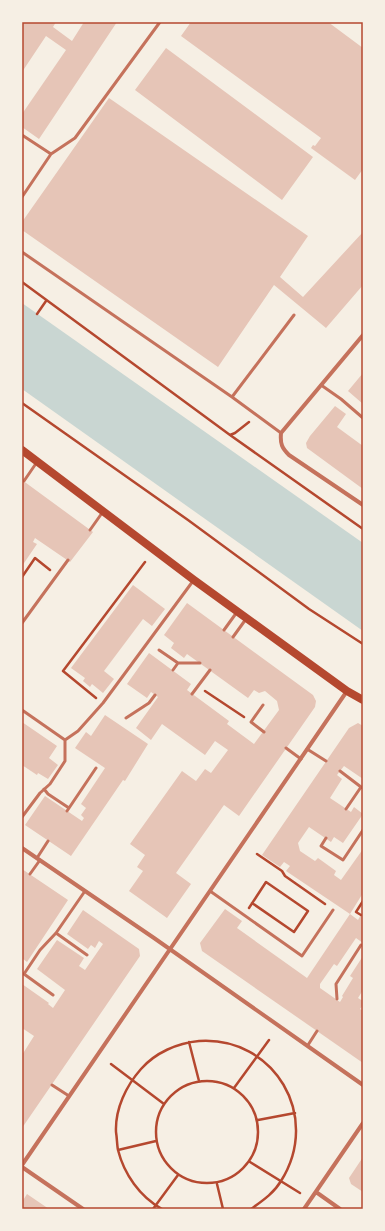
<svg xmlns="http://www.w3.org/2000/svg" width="385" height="1231" font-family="'IBM Plex Sans',sans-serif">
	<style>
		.water { fill: #c9d6d2 }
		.building { fill: #e6c5b7 }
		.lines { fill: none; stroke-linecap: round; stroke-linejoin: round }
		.path { stroke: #b5482f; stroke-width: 2.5 }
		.service { stroke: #c5725c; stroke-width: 3 }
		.minor { stroke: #c5725c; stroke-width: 4 }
		.secondary { stroke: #b5482f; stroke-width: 8 }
		.neatline { fill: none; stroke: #b5482f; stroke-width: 1.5 }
	</style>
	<rect width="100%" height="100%" fill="#f6efe4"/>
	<path class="water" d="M22,303L363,543V631L22,389Z"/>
	<path class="building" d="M22,22H56L53,27L72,41L84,22H117L39,139L22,127V114L66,50L46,36L22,72Z
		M191,22H328L363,48V169L355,180L311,148L313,145L315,146L321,138L181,36Z
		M166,48L313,157L282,200L135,90Z
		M109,98L308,236L280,277L303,297L363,232V285L326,328L274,285L218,367L22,230V222Z
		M363,373V404L348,391Z
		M335,406L346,414L337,427L363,446V489L307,448L306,443L310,436Z
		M22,480L93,532L70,562L35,538L33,542L37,544L22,566Z
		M133,585L165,609L152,626L143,619L104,671L114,679L103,693L92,684L90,687L83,681L85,678L71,668Z
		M187,603L313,695L316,701L315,707L239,816L224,805L176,873L191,884L167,918L129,891L143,871L137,867L145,855L130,844L182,771L196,781L205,769L211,773L228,750L215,741L205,755L162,724L151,740L136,728L158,697L151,692L147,698L127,684L149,653L191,684L187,690L229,721L227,724L254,744L279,710L277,701L265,691L259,693L254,690L248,698L187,654L184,658L171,648L174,643L164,635Z
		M105,715L148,744L125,781L123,780L71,856L25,825L45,796L82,821L84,818L81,815L86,808L81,804L105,768L75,748L86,732L91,736Z
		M22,722L57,746L49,758L58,765L48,779L38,773L37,775L22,765Z
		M358,723L363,726V779L344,766L337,775L342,779L330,798L351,812L354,807L363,814L343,843L334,837L331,842L309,827L298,843L300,851L315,861L318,858L336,871L334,875L341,880L363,849V893L350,914L358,920L363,911V943L356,938L337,966L334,964L320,984V988L340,1002L343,997L342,996L353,978L350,976L363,956V990L358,998L363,1001V1005L360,1009L363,1011V1063L202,951L200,943L225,909L242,921L237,928L307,978L350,914L286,871L290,866L284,862L280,867L262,855L349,728Z
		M22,869L68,900L27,962L22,958Z
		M83,910L139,949L140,956L22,1128V1055L34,1036L22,1028V984L49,1003L48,1004L53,1008L65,990L37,969L57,940L84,958L79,966L85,970L103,944L99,941L95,948L91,945L88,949L67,934Z
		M363,1157V1192L351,1184L349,1178Z
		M27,1194L49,1209H22V1202Z"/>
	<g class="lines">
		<path class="path" d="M22,282L230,435L363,529
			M37,314L46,301
			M22,403L188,520L309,609L363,644
			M230,435L235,433L249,422
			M22,577L35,558L50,570
			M205,691L244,717
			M96,698L63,671L145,562
			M257,854L282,871L285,876L325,904
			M249,908L266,882L308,911L294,932L252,903
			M361,915L356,912L363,901
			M189,1042L199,1081
			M111,1064L164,1104
			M156 1132a51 51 0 1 1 102 0a51 51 0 1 1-102 0Z
			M234,1088L269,1040
			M258,1120L295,1113
			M118,1150L156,1141
			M250,1162L300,1193
			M217,1184L223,1209
			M153,1209L178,1175
			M162,1209C140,1197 124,1174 118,1150C117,1145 117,1138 116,1132C115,1109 126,1086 141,1069C155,1053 177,1043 199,1041C274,1036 322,1116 281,1181C274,1193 262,1201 251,1209"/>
		<path class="service" d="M22,135L51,154
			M22,197L51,154L75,138L160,22
			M22,252L232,397L281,433
			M321,385L341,399L363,418
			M232,397L294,315
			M24,481L37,462
			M90,530L102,513
			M22,623L68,560
			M224,630L237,612
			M233,637L246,619
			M159,650L178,663
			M173,670L178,663H200
			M192,694L210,670
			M263,705L251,722L264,732
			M22,710L65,740V761L50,784L40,793L22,817
			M126,718L149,703L155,695
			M65,740L78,731L103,703L193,581
			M286,748L301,759
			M307,749L326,761
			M340,771L361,787
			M44,789L48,794L69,808
			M346,809L361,787L363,788
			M67,811L96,768
			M326,838L321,846L343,860L363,830
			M37,858L48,841
			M30,874L40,860
			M210,891L302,956L333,910
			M56,933L87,955
			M53,995L24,974L40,950L56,933L85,891
			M337,999L336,984L361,945
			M308,1045L317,1031
			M52,1085L69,1096"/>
		<path class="minor" d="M363,335L281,433C280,444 282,448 289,455L363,505
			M22,848L154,938L363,1085
			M22,1165L347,691
			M22,1167L83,1209
			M316,1192L340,1209
			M304,1209L363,1123"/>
		<path class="secondary" d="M22,450L194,580L347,691L363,700"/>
	</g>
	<rect width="385" height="1231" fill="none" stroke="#f6efe4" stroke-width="46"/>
	<rect x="23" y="23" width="339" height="1185" class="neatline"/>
</svg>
